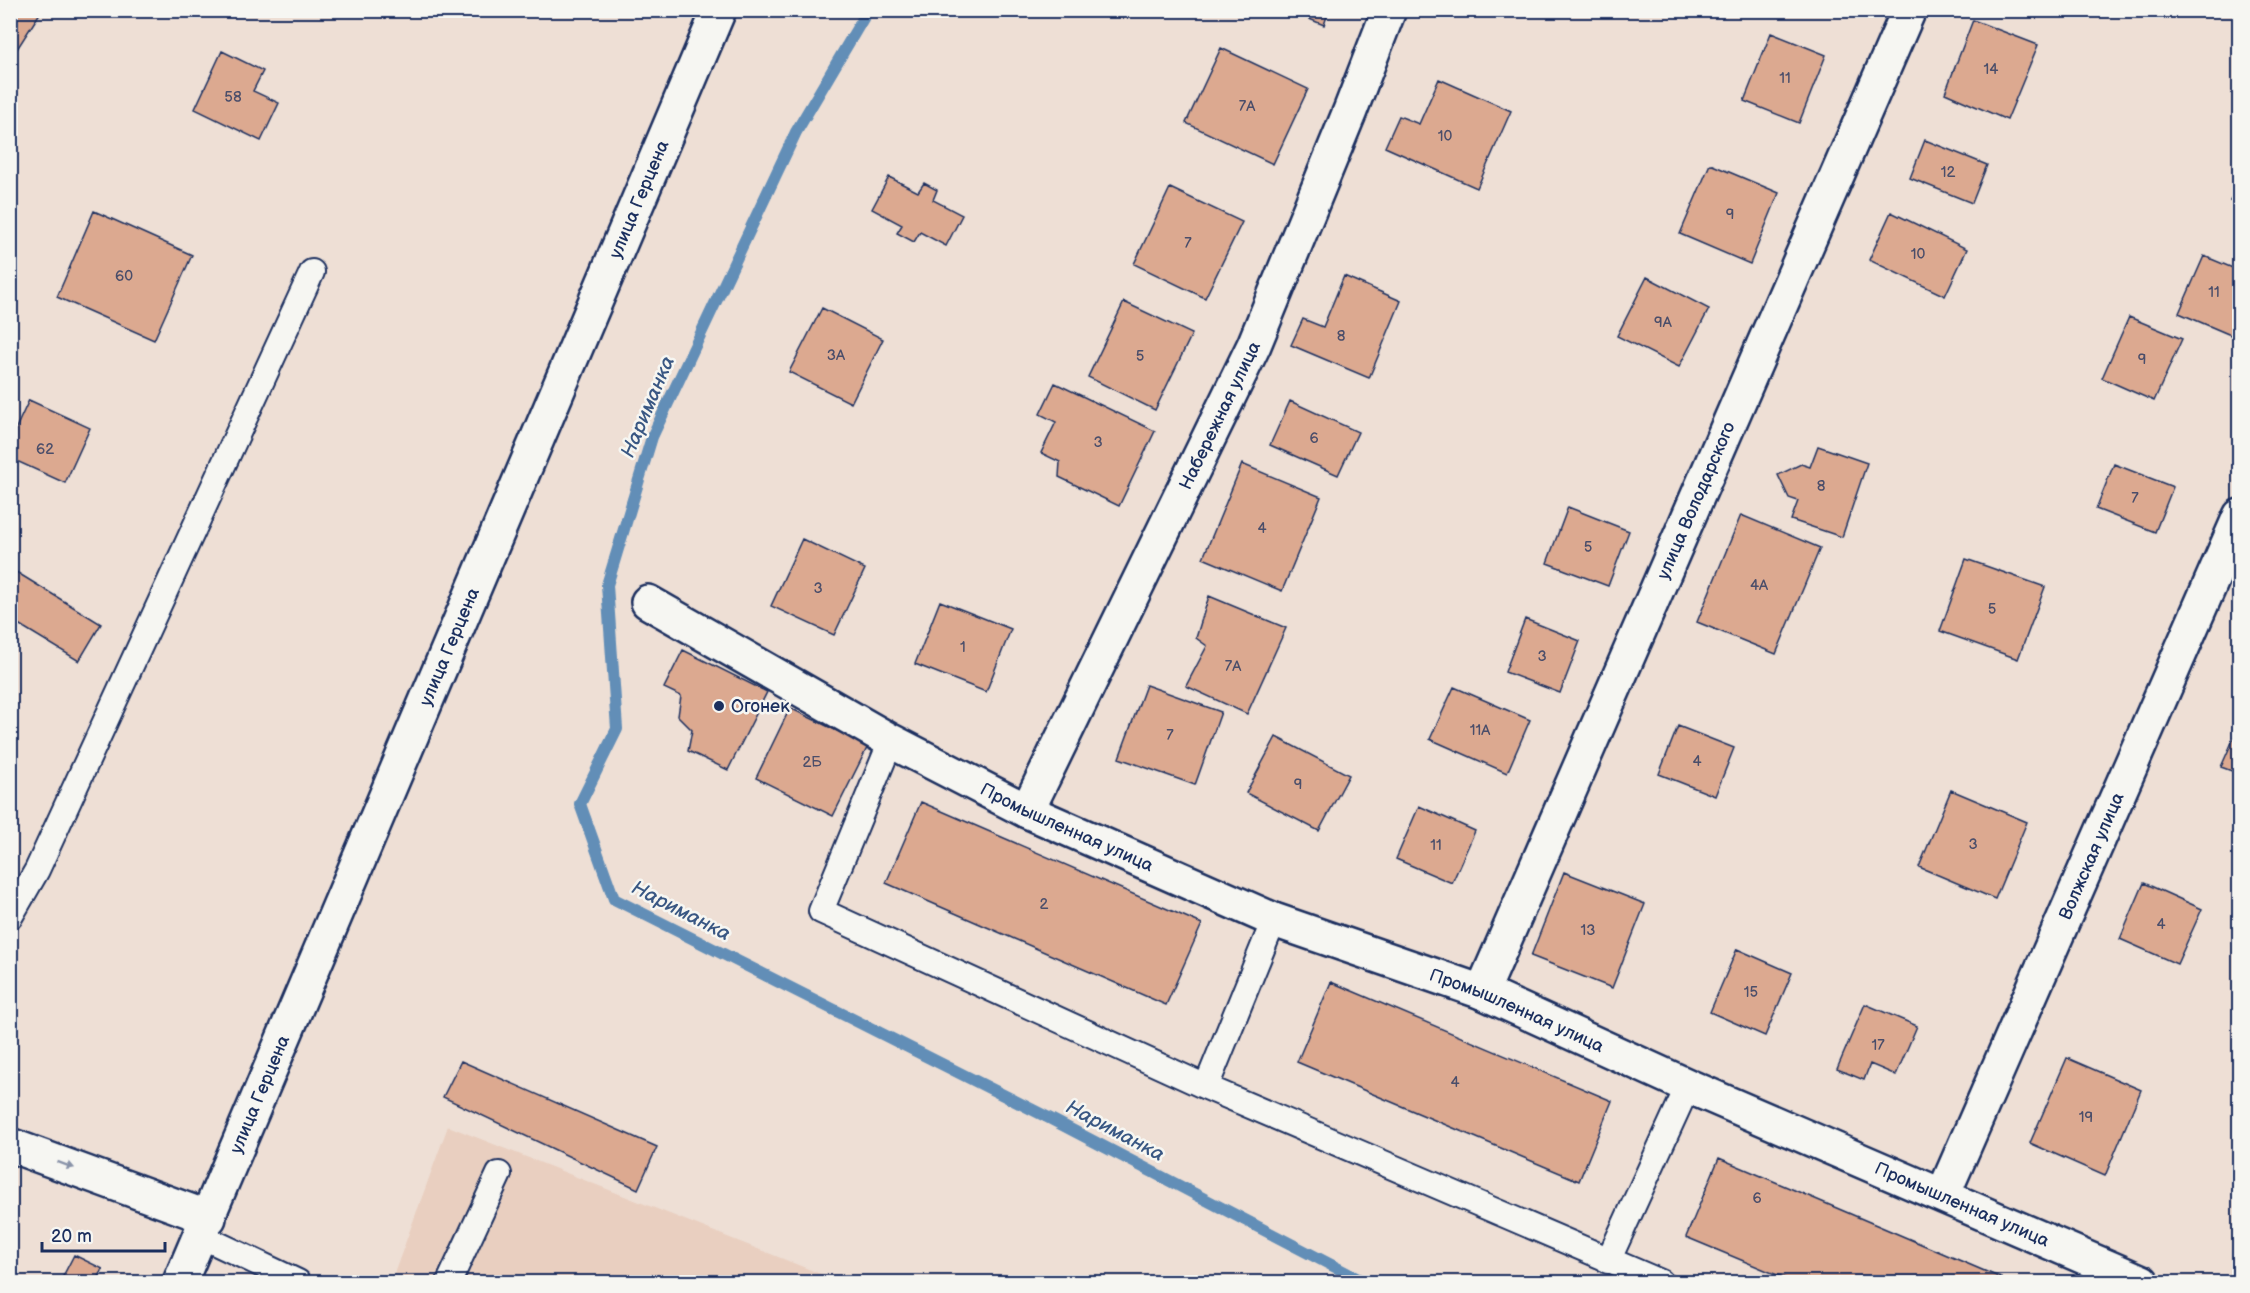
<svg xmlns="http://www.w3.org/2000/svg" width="2250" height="1293" font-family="'Balsamiq Sans',sans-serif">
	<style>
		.built { fill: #e9cfc0 }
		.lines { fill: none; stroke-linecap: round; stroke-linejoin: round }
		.stream { stroke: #628eb7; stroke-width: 12 }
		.building { fill: #dca990; stroke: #1b2f5e; stroke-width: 1.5 }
		.lane-casing { stroke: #1b2f5e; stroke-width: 28 }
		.street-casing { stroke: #1b2f5e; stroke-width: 38 }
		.secondary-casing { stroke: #1b2f5e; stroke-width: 38 }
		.lane { stroke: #f6f6f2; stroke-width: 24 }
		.street { stroke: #f6f6f2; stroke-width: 33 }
		.secondary { stroke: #f6f6f2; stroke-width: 33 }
		.oneway { fill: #8892a8 }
		.poi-dot { fill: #1b2f5e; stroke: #f6f6f2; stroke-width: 2 }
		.labels { text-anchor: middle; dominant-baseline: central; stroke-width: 5; stroke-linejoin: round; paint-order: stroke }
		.number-label { font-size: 15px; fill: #4b4e6a }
		.street-label { font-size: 18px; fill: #1b2f5e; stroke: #f6f6f2 }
		.poi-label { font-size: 18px; fill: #1b2f5e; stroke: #f6f6f2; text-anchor: start }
		.water-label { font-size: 20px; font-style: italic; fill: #395783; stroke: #f6f6f2 }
	</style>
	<rect width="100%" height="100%" fill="#eedfd5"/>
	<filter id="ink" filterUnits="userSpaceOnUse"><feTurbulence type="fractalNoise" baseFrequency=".0167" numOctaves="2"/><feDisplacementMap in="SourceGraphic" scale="12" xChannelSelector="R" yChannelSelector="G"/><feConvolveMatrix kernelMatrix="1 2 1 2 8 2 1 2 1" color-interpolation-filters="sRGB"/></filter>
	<g filter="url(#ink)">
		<path class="built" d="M448,1126L841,1282H391Z"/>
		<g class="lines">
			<path class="stream" d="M868,10L796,132L652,437L607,585L617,729L580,804L614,899L1047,1117L1364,1282"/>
		</g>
		<path class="building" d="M10,10H42L10,60Z
			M1287,10H1329L1324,25Z
			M1973,20L2038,45L2007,120L1945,93Z
			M1771,33L1826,55L1799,123L1744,101Z
			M1221,48L1308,89L1273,164L1186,123Z
			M222,51L263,71L253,91L279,103L261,141L195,109Z
			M1439,79L1511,111L1477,188L1385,147L1399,116L1419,124Z
			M1925,140L1987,165L1972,203L1910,178Z
			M1710,164L1779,193L1750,264L1680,234Z
			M889,177L918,192L924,183L937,190L933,200L962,215L946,246L920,232L914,242L897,233L902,225L872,209Z
			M2240,179V205L2230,201Z
			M1170,188L1242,222L1205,298L1134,264Z
			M94,211L192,255L154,340L57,297Z
			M1891,212L1967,249L1945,296L1869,260Z
			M2204,256L2240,271V339L2179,313Z
			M1344,276L1401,301L1369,378L1291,345L1303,319L1323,327Z
			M1647,277L1709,309L1679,367L1617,336Z
			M1124,302L1192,334L1155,410L1088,377Z
			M822,308L883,339L851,403L789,372Z
			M2129,317L2182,339L2154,401L2102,378Z
			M1055,383L1155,431L1119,506L1059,477L1060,462L1041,453L1056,422L1040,414Z
			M29,400L90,428L65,483L10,458V441Z
			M1290,401L1358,432L1338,475L1270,445Z
			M1818,446L1867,463L1842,537L1791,520L1798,501L1789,498L1778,475L1801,464L1810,467Z
			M1242,464L1321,497L1282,591L1203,558Z
			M2114,464L2173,487L2155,532L2096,509Z
			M1568,507L1629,531L1608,586L1547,563Z
			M1741,515L1820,548L1776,654L1697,622Z
			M802,539L865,569L834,635L771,606Z
			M1966,559L2045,587L2018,659L1940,631Z
			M13,570L101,624L79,661L10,619V573Z
			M1209,596L1286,628L1247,714L1186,686L1207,646L1196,638Z
			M940,601L1011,629L986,692L915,664Z
			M1525,619L1580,641L1560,693L1505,672Z
			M683,650L767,692L728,770L688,751L692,730L678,716L681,696L664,688Z
			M1146,685L1221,712L1195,785L1119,758Z
			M1454,687L1530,720L1507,773L1430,739Z
			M790,708L868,746L833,816L756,778Z
			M2240,724V774L2221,767Z
			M1678,726L1734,748L1715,796L1659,774Z
			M1276,737L1349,775L1319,831L1246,793Z
			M1951,790L2027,822L1995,899L1919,867Z
			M921,802L1202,924L1166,1005L886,883Z
			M1419,806L1475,831L1452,883L1396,859Z
			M1564,872L1645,904L1612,988L1531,956Z
			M2144,883L2202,909L2177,964L2120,939Z
			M1737,949L1792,973L1765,1036L1710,1012Z
			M1331,982L1612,1101L1579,1181L1297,1062Z
			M1865,1004L1917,1026L1896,1075L1870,1064L1864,1080L1837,1069Z
			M2067,1058L2141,1090L2105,1176L2030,1143Z
			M461,1061L657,1147L638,1189L443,1097Z
			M1719,1158L2001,1278L1999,1282H1794L1686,1237Z
			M74,1255L103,1269L96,1282H60Z"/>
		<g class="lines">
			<g class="lane-casing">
				<path id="lane" d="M891,741L821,911L1206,1087L1661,1282
					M10,917L37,870L312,272
					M1206,1087L1274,920
					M201,1236L298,1282
					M1608,1261L1688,1086
					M449,1282L499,1174"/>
			</g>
			<g class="street-casing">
				<g id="street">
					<path id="s1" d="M648,602L891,741L1027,811L1274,920L1482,992L1688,1086L2142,1282"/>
					<path id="s2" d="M1027,811L1254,345L1350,111L1389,10"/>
					<path id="s3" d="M1482,992L1909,10"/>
					<path id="s4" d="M1943,1195L2240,516"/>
				</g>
			</g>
			<g class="secondary-casing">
				<g id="secondary">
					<path d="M10,1145L209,1218"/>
					<path id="s5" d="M180,1282L719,10"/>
				</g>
			</g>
			<use href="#lane" class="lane"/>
			<use href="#street" class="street"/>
			<use href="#secondary" class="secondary"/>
		</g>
		<defs><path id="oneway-solid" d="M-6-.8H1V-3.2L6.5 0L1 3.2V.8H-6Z" transform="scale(1.5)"/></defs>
		<use class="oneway" href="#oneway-solid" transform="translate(66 1165) rotate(20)"/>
	</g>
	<circle class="poi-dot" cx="719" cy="706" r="6"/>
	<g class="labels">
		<g class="number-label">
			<text x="1991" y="69">14</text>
			<text x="1785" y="78">11</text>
			<text x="233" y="97">58</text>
			<text x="1247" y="106">7А</text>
			<text x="1445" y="136">10</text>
			<text x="1948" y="172">12</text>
			<text x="1730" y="214">9</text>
			<text x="1188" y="243">7</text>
			<text x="1918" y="254">10</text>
			<text x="124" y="276">60</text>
			<text x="2214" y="292">11</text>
			<text x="1663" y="322">9А</text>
			<text x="1341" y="336">8</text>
			<text x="836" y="355">3А</text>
			<text x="1140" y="356">5</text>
			<text x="2142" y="359">9</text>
			<text x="1314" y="438">6</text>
			<text x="1098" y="442">3</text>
			<text x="45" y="449">62</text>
			<text x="1821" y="486">8</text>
			<text x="2135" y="498">7</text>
			<text x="1262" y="528">4</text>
			<text x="1588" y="547">5</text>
			<text x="1759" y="585">4А</text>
			<text x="818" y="588">3</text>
			<text x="1992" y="609">5</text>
			<text x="963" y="647">1</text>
			<text x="1542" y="656">3</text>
			<text x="1233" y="666">7А</text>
			<text x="1480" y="730">11А</text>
			<text x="1170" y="735">7</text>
			<text x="1697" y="761">4</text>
			<text x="812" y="762">2Б</text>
			<text x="1298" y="784">9</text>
			<text x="1973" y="844">3</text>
			<text x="1436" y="845">11</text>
			<text x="1044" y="904">2</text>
			<text x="2161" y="924">4</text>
			<text x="1588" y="930">13</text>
			<text x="1751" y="992">15</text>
			<text x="1878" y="1045">17</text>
			<text x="1455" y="1082">4</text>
			<text x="2086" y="1117">19</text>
			<text x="1757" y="1198">6</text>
		</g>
		<g class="street-label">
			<text stroke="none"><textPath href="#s5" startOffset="1176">улица Герцена</textPath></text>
			<text stroke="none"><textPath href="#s2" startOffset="440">Набережная улица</textPath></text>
			<text stroke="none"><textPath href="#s3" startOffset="536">улица Володарского</textPath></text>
			<text stroke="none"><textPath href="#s5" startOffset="690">улица Герцена</textPath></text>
			<text stroke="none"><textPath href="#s1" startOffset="476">Промышленная улица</textPath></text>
			<text stroke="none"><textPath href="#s4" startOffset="370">Волжская улица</textPath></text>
			<text stroke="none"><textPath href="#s1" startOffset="962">Промышленная улица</textPath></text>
			<text stroke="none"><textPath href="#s5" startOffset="204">улица Герцена</textPath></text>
			<text stroke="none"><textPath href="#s1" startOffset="1448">Промышленная улица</textPath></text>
		</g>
		<g class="poi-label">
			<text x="731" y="706">Огонек</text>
		</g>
		<g class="water-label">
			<text transform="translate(648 407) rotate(-67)">Нариманка</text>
			<text transform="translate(681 911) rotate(27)">Нариманка</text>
			<text transform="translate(1115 1131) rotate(28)">Нариманка</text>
		</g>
	</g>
	<rect width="2250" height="1293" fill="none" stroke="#f6f6f2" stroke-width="36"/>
	<rect x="18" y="18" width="2214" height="1257" fill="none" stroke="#1b2f5e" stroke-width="2" filter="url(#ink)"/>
	<path d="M42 1242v9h123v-9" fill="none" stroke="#1b2f5e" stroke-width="3"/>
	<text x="51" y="1242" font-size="18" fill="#1b2f5e" stroke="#f6f6f2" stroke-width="4.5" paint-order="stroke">20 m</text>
</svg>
